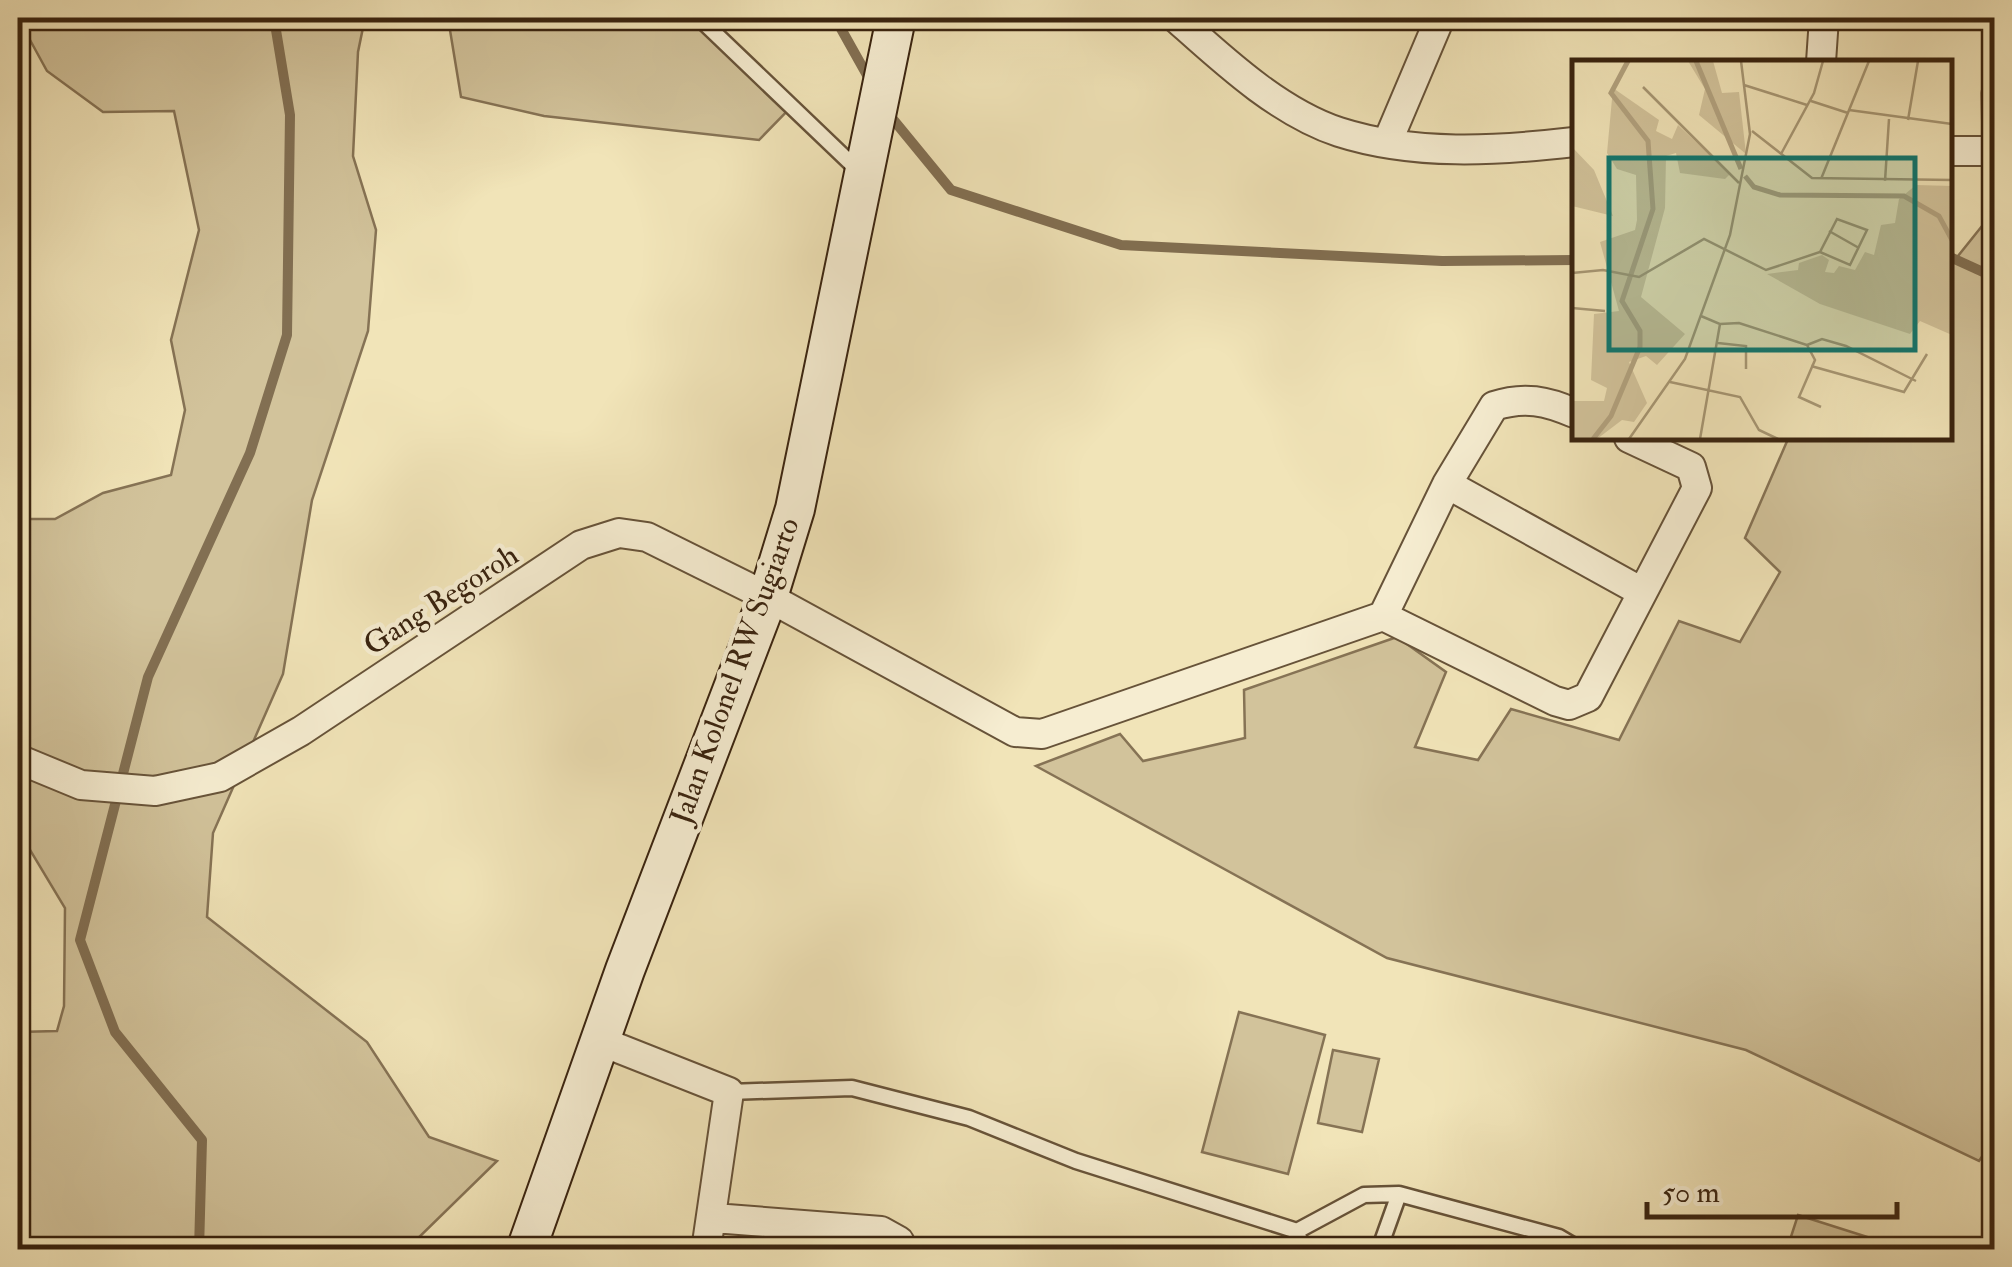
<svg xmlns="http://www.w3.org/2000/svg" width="2012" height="1267" font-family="'IM FELL Double Pica',serif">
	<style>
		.green { fill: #d2c39b; stroke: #867355; stroke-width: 2.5 }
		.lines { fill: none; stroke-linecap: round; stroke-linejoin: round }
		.stream { stroke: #826f52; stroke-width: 10 }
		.service-casing { stroke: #675339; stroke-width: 19 }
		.minor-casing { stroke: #675339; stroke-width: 32 }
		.secondary-casing { stroke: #39230f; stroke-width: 42 }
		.service { stroke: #f6edd1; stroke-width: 14 }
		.minor { stroke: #f6edd1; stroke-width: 28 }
		.secondary { stroke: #f6edd1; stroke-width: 38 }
		.labels { text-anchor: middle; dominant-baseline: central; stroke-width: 9; stroke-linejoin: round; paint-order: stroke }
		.street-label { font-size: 30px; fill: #39230f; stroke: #f6edd1 }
		.inset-river { fill: none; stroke: #b2a27f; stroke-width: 5 }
		.inset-road { fill: none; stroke: #a79774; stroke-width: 2.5 }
		.view { fill: #0f766e; fill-opacity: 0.15; stroke: #0f766e; stroke-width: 5 }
		.inset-edge { fill: none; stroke: #39230f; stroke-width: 5 }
	</style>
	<rect width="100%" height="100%" fill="#f1e4b8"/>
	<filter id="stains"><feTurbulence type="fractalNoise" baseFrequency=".002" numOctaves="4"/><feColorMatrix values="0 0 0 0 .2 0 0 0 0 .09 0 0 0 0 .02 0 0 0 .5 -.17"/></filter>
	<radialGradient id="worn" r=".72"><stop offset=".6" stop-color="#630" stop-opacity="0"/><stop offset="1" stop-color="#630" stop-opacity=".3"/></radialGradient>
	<path class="green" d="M18,18H365L358,52L353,156L376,230L368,331L312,500L283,674L213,833L207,917L367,1042L429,1137L497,1161L407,1249H18V1032L57,1031L64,1006L65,908L18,830V519H55L103,493L171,475L185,410L171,340L199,230L174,111L103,112L47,71Z
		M448,18H698L792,106L759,140L544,116L461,97Z
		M1994,211V1139L1979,1161L1746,1050L1387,958L1036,766L1120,734L1143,761L1245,738L1244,690L1397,637L1446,672L1415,747L1478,760L1511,709L1619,740L1679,621L1740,642L1780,572L1745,538L1788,439L1950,438V266Z
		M18,284L26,300V381L18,380Z
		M1239,1012L1325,1035L1288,1174L1202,1152Z
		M1333,1050L1379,1059L1362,1132L1318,1123Z
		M1798,1215L1905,1249H1787Z"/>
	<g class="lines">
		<path class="stream" d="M835,18L872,84
			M887,112L951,190L1121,245L1442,261L1574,260
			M1950,257L1994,277
			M199,1250L202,1140L115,1032L80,940L148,677L250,453L287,335L290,115L274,18"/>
		<g class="service-casing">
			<path id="service" d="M699,18L861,173
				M1990,93L1991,151
				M729,1092L852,1088L969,1118L1076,1161L1297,1231L1303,1250
				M1297,1231L1364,1195L1399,1194L1559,1237L1581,1250
				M1379,1250L1399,1194"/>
		</g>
		<g class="minor-casing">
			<path id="minor" d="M1176,18C1222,59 1278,112 1339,132C1414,156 1497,151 1574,142
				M1821,62L1824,18
				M1387,143L1440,18
				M1950,151H1994
				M1447,484L1642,592
				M1383,616L1555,701L1569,705L1588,697L1697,488L1691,467L1629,438
				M18,759L81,785L155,791L220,777L301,731L581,545L619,533L647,537L768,597L1015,732L1042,734L1383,616L1447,484L1494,406C1524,396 1547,401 1574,413
				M600,1041L729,1092L706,1250
				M714,1218L881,1231L899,1241L903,1250"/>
		</g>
		<g class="secondary-casing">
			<path id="secondary" d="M526,1250L625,970L768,597L795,509L896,18"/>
		</g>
		<use href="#service" class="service"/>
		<use href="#minor" class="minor"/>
		<use href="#secondary" class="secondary"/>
	</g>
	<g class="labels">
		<g class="street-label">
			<text transform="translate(441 600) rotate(-33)">Gang Begoroh</text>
			<text transform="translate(735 671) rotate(-70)">Jalan Kolonel RW Sugiarto</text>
		</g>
	</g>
	<g transform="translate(1572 60)">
		<rect width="380" height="380" fill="#f1e4b8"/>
		<path d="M116,1H141L150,33L167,32L174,94L127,55L133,29ZM41,28L87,60L84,71L100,79L106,65L158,114L153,119L108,113L104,93L94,96L93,148L69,237L113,274L85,305L74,296L57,302L75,343L62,362L50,360L25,379H0L1,341H32L35,328L19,320L22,254L47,251L28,182L63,170L65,160L64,115L45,109L35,93ZM0,87L22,110L41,156L0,146ZM344,125L380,126V275L348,261L338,274L248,244L195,214L226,210L227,203L250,195L257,200L253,212L262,213L267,206L283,210L293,192L302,195L309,165L323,163L327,139Z" fill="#d2c39b"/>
		<path class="inset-river" d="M124,1L169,109M173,116L182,127L208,135L332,136L367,156L380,180M21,379L39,356L68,287V271L50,241L81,149L76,81L39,33L56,1"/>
		<path class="inset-road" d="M172,25L235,45M71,27L167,123M239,41L276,53M277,50L380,64M336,60L346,1M180,71L240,118L380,120M209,94L242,33L251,1M249,119L297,1M313,121L317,59M257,171L287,188M0,213L31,210L67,217L132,179L194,210L248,192L265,159L295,170L278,205L248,192M0,248L33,251M148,264L167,263L235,285L243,300L227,337L249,347M146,283L174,286V309M235,285L250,279L274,286L344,321M239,306L332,332L355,294M98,322L168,337L187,370L206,379M57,379L113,299L158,175L178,74L169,1M128,379L148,264L129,256"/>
		<path class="view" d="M37,98H343V290H37Z"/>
		<rect width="380" height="380" class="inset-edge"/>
	</g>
	<rect width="2012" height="1267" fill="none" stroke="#f1e4b8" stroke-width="60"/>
	<rect x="20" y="20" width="1972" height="1227" fill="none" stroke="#39230f" stroke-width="5"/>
	<rect x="30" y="30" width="1952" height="1207" fill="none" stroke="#39230f" stroke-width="2.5"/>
	<path d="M1647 1202v15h250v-15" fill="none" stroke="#39230f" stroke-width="5"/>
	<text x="1662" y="1202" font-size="30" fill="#39230f" stroke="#f6edd1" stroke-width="8" paint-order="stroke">50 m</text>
	<rect width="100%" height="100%" filter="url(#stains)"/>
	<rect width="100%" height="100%" fill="url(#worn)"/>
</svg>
